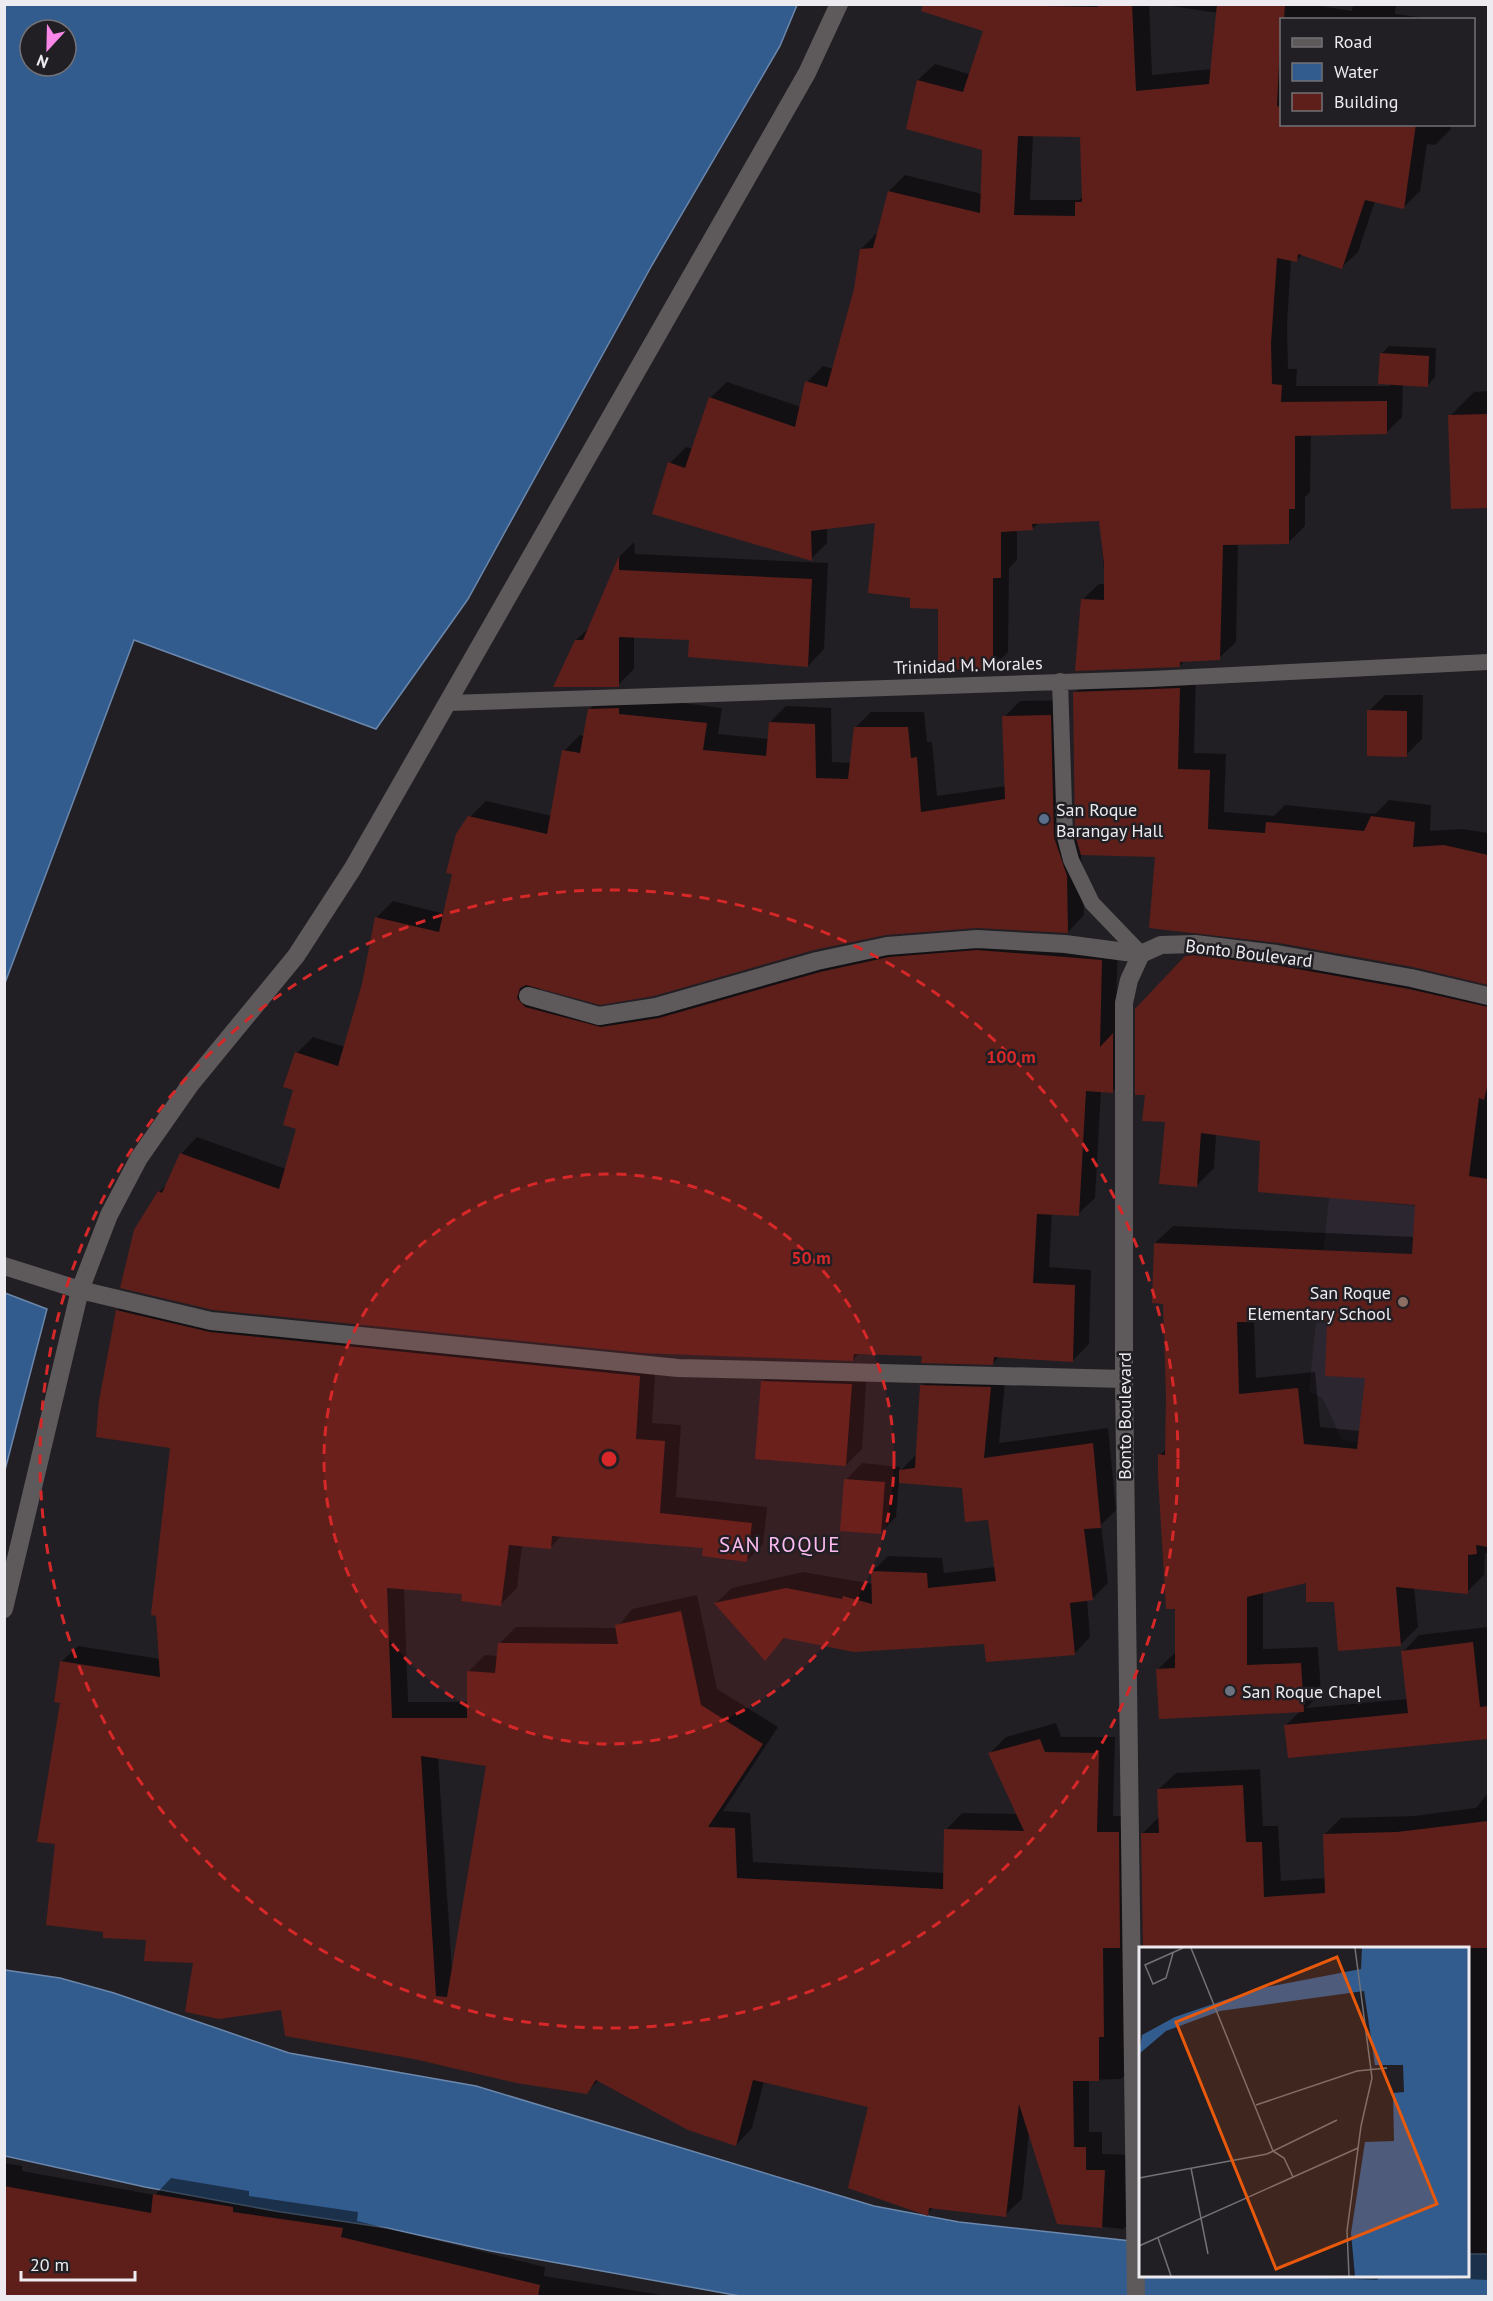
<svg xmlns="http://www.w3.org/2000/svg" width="1493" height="2301" font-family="'PT Sans',sans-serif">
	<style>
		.built { fill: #2c2631 }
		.water { fill: #335c8e; stroke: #6b87ab; stroke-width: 1.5; fill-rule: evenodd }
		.shadow { fill: #0007; fill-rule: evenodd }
		.building { fill: #5e1f1b; fill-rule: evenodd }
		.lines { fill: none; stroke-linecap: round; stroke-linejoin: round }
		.lane { stroke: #5e5a5b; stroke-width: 16 }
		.street { stroke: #5e5a5b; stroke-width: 18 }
		.ring { fill: none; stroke: #d62828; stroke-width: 3; stroke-dasharray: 10 8 }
		.service-dot { fill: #5c6f8a; stroke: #221f24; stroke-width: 2 }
		.education-dot { fill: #8d6e63; stroke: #221f24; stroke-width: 2 }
		.worship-dot { fill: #6b7280; stroke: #221f24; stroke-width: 2 }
		.labels { text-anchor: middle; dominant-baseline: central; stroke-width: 5; stroke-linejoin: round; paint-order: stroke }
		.street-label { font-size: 18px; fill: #edebef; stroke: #221f24 }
		.poi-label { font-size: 18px; fill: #edebef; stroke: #221f24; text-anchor: start }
		.quarter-label { font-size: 21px; letter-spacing: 1.5px; fill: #fdbcf1; stroke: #221f24 }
		.inset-road { fill: none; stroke: #737175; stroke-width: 1.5 }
		.view { fill: #e8590c; fill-opacity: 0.15; stroke: #e8590c; stroke-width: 3 }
		.inset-edge { fill: none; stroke: #edebef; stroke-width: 3 }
		.centre { fill: #d62828; stroke: #221f24; stroke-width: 3 }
		.ring-label { font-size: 18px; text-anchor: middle; font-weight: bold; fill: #d62828; stroke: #221f24; stroke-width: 5; stroke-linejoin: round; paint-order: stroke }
	</style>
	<rect width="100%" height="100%" fill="#221f24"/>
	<path class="built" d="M1329,1197L1488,1214V1458L1342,1440L1323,1399L1309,1391Z"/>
	<path class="water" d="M5,4L797,5L780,46L652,265L468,599L376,729L134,640L5,983ZM30,30H66V66H30Z
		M5,1293L47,1309L5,1470L4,1293Z
		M5,1970L60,1978L114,1993L289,2053L476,2086L874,2206L959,2222L1140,2242V2276H1468V2254H1488V2296H740L491,2251L387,2228L275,2211L145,2187L5,2156Z"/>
	<path class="shadow" d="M965,4H1149L1152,75L1212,69L1218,13L1158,4H1308L1352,11L1353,4H1396L1395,14L1419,17V20H1282V124H1450L1451,129L1435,145L1427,144L1420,191L1404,207L1375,201L1358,252L1341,268L1303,254L1296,261L1291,260L1287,326L1288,369H1297L1296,386H1390L1381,354L1389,346L1436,348L1435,377L1428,385L1403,384L1402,417L1386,433L1311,434L1310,492L1305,497V526L1289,542L1238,543L1236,642L1219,658L1185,660L1180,666L1082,600L1099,584H1105L1100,520L1039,523L1032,529L1017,530V560L1009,568L1008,652L992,668L940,607L911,596L877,521L827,527V543L811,559L670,463L686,447L693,449L710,398L727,382L801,407L807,382L823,366L834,369L855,290L861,249L877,233L889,191L905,175L982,194L983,149L907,128L918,80L935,64L969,74L984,30L960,22ZM1033,135H1082L1084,196L1079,200H1030Z
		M1488,391V507L1453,508L1450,416L1474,392Z
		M634,542L635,554L828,563L824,649L808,666L691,639L634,636V669L618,685L576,640L590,627L620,556Z
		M1196,672L1194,753L1226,754L1224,812L1274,816L1285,805L1375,814L1389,800L1431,805L1430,831L1462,829L1488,833V983L1413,965L1157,856L1081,854L1084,915L1068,932L977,926L886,933L537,986L541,991L618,1012L906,942L1118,945L1115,1032L1128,1076L1112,1092L1101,1091L1095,1198L1078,1214L1052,1213L1049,1267L1091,1270L1089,1344L1073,1360L1000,1356L993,1363L923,1355L859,1353L853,1360L213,1308L159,1192L169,1182L181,1154L197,1137L286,1169L298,1128L297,1053L313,1037L345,1047L363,985L377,917L393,901L445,914L470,817L486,801L552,816L564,751L580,735L584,736L589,710L605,693L722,708L718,734L769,739L770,722L786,706L831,708L832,762L852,763L855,728L871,712H924L927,742H932L937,796L1006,786L1004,717L1020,701L1066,700L1070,821L1076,839L1075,693L1092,676Z
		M1385,695H1423L1422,739L1406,755L1369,711Z
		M1203,939L1488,987V1554L1485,1553L1484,1575L1467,1592L1414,1587L1418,1627L1401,1644L1307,1581L1263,1591V1649L1318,1647L1321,1694L1306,1708L1408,1699L1403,1652L1419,1635L1488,1627V1738L1289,1756L1286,1725L1300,1711L1158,1669L1176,1652V1607L1160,1455L1167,1448L1165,1302L1155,1243L1173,1226L1414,1237L1416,1203L1262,1140L1216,1134L1214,1168L1197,1185L1186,957ZM1254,1320H1329L1366,1377L1360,1431L1320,1427L1315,1372L1256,1378Z
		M134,1294L227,1316L656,1360L652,1423L681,1425L676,1497L767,1507L763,1544L747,1560L705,1546L562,1535L550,1548L522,1545L517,1588L501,1604L464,1592L404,1588L408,1702H468L469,1671L485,1655L498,1656L500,1643L516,1627L617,1628L632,1609L697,1595L717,1689L778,1727L723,1811L750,1813L753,1862L945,1873L946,1830L962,1813L1019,1814L990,1753L1006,1737L1056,1723L1061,1737H1115L1113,1816H1134L1138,2063L1121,2079L1089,2080V2132H1102V2154L1139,2155L1140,2213L1123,2229L1058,2222L1029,2132L1022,2199L1005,2215L934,2207L927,2214L870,2106L764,2081L752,2128L736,2145L599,2080L587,2092L282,2008L148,1938L57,1842L61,1662L78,1646L160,1659L172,1447L117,1311ZM438,1757L488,1765L452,1971Z
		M779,1366L867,1368L862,1449L846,1465L762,1382Z
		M937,1370L1006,1372L999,1443L1108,1428L1116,1510L1101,1525L1108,1583L1092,1599H1087L1090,1637L1075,1653L985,1642L786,1637L765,1659L716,1603L732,1588L803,1572L873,1584V1571L888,1556L942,1558L944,1573L996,1567L990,1519L963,1486L899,1481L896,1517L880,1533L846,1480L862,1463L900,1467V1471L916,1455L922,1386Z
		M1260,1769L1263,1826H1278L1281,1881L1326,1878L1324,1835L1341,1818L1414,1816L1476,1808L1488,1793V2280L1393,2276H1468V1948H1144L1143,1833L1160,1816L1159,1789L1176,1773Z
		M4,2163L22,2166V2171L155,2195L171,2178L249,2191V2196L358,2212L357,2221L545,2267L544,2276L668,2296H4Z
		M1325,2276H1381L1377,2280L1325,2278Z"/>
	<path class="building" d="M923,4L1098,7V4H1132L1136,91L1209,84L1217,4H1285L1284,20H1281L1277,106L1281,107V124H1416L1404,209L1365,200L1342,269L1298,254L1297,262L1277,258L1271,343L1272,384L1282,385L1281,402L1387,401V434L1295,436V509H1289V544L1223,545L1220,660L1180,662V667L1075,671L1081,599L1104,600V564L1099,521L1032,524L1033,530L1001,532V578H993V670L938,669V609L910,608V598L868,593L875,523L811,531L812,561L652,514L668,462L685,468L709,397L795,427L805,381L827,387L854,289L860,249L873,248L888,191L980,213L982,150L906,129L917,80L963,92L983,31L921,11ZM1018,136L1080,137L1082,202H1075V216L1014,215Z
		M1380,353L1429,356L1428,387L1378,384Z
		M1488,414V508L1451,509L1448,415Z
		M619,556V570L812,579L808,667L688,657L689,640L619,637V687H553L575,640H583Z
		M1180,688L1178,769L1210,770L1208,829L1265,833L1266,822L1364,831L1371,816L1415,822L1413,847L1444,845L1488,855V985L1413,967L1279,943L1149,928L1155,857L1081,855L1075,835L1073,692Z
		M619,708V714L707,723L703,750L766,756L769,722L815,724L816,778L848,779L854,727H908L911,758L917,757L921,812L1005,799L1002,716L1051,715L1054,837L1067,876L1068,933L977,928L886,935L814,950L654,996L600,1005L526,985L520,988L517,998L525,1007L601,1027L659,1018L820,972L889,957L977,950L1102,960L1100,1047L1113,1033V1093L1086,1091L1079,1216L1037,1214L1033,1283L1075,1285L1073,1362L994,1357L993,1365L921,1363L922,1356L854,1354L853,1361L642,1353L213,1310L120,1288L134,1230L158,1191L162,1193L180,1153L279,1189L296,1129L283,1125L293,1090L283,1087L295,1052L338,1066L362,984L375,917L439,932L452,874L446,873L456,834L468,816L547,834L562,750L580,753L588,709Z
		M1367,710L1407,711V757L1367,756Z
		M1194,955L1275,965L1409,989L1488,1007V1083L1484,1100L1479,1098L1469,1176L1488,1179V1547L1476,1545L1477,1554L1468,1555V1594L1396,1587L1401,1646L1338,1651L1334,1602H1306V1583L1247,1597V1665L1301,1663L1304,1712L1159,1719L1156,1669L1175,1668V1609H1166L1158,1476V1454L1165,1455L1166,1395L1163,1304L1152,1303L1154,1243L1412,1254L1415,1205L1258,1192L1260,1141L1201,1133L1197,1187L1159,1184L1165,1122L1142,1121L1145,1095H1135V1009L1185,956ZM1237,1322H1327L1325,1376L1365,1378L1357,1449L1304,1444L1298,1388L1239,1394Z
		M116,1310L210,1332L640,1376L636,1439L665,1441L660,1513L752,1523L747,1562L702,1556L703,1548L552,1536L551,1549L509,1545L501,1606L461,1601L462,1594L387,1588L392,1718H467V1671L495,1673L498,1643L618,1644L615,1625L681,1611L701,1705L763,1744L708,1827L735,1828L737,1878L943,1889L944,1829L1024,1831L988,1753L1040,1739L1045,1752L1099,1753L1097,1832H1119L1120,1948H1103L1104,2037H1099V2081H1073L1074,2147H1086V2170H1105L1102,2228L1057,2224L1019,2104L1006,2217L929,2208L928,2216L848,2188L868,2107L753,2080L736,2146L688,2130L596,2080L587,2094L516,2083L414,2059L285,2036L281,2010L219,2019L185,2012L193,1963L144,1961L146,1940L103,1938V1932L46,1925L55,1844L37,1842L60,1703L54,1702L60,1661L160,1677L156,1616L151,1615L170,1448L96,1437L99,1401ZM421,1756L486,1766L447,1997L436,1996Z
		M761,1381L852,1384L846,1466L755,1459Z
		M920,1385L991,1387L984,1458L1093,1443L1101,1528L1084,1529L1093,1600L1070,1603L1075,1655L986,1662L984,1644L854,1652L784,1638L765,1661L714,1603L786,1588L842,1599L843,1596L872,1604L871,1571L927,1573L928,1588L996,1581L988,1520L965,1522L962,1488L899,1483V1470L915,1468Z
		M844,1479L885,1482L881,1534L840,1531Z
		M1473,1642L1480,1707L1488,1706V1739L1288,1758L1284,1725L1408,1713L1401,1651Z
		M1243,1785L1246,1842H1262L1264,1897L1325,1893L1323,1834L1397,1832L1488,1821V1948H1143L1141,1833H1159L1157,1789Z
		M4,2186L151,2213L153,2194L233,2207V2212L343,2228L341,2237L540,2285L538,2296H4Z"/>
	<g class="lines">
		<path class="lane" d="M1060,681L1065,837L1071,860L1092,903L1141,954
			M449,703L1151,679L1488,662"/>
		<path class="street" d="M528,996L599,1016L656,1007L817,961L887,946L977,939L1065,944L1141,954
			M4,1266L80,1290L211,1321L678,1368L1124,1379
			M4,1609L80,1290L109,1215L139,1158L190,1085L296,956L353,868L807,73L839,4
			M1136,2296L1124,1379V1003L1129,980L1141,954L1161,945L1195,944L1277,954L1411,978L1488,996"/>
	</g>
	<circle cx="609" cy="1459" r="285" fill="#d62828" fill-opacity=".12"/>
	<g class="ring">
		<circle cx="609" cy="1459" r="285"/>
		<circle cx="609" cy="1459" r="569"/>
	</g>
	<circle class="service-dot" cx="1044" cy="819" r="6"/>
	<circle class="education-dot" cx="1403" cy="1302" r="6"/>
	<circle class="worship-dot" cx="1230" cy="1691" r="6"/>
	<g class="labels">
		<g class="street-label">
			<text transform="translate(968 665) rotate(-2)">Trinidad M. Morales</text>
			<text transform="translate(1249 953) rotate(7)">Bonto Boulevard</text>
			<text transform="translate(1124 1416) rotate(-90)">Bonto Boulevard</text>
		</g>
		<g class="poi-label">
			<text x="1056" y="809">San Roque<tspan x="1056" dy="21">Barangay Hall</tspan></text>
			<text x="1391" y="1292" text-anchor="end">San Roque<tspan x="1391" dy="21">Elementary School</tspan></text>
			<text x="1242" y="1691">San Roque Chapel</text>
		</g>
		<g class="quarter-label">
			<text x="780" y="1544">SAN ROQUE</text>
		</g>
	</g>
	<g transform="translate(1139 1947)">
		<rect width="330" height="330" fill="#221f24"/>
		<path d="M223,1H330V329H216L212,286L226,195L255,194L254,146L265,145L264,118H236L225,44L81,64L27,84L0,107L3,88L36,70L118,42L222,22Z" fill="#335c8e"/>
		<path class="inset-road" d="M52,1L134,204M34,6L27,31L14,37L6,18L44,1M117,158L218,124L248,121M134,204L145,211L154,230M52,221L69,307M0,231L128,207L198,173M19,291L32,329M0,299L219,201M210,329L208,284L222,179L233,131L216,1"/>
		<path class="view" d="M198,10L298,257L137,322L37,75Z"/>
		<rect width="330" height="330" class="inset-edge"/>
	</g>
	<circle cx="609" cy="1459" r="9" class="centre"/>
	<g class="ring-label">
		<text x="1011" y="1063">100 m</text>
		<text x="811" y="1264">50 m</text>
	</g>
	<rect width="1493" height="2301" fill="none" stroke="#edebef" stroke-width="12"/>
	<rect x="1280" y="18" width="195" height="108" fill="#221f24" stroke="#737175" stroke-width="1.5"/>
	<rect x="1292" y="38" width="30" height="9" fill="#5e5a5b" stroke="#737175" stroke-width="1.5"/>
	<text x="1334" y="48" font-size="18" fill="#edebef">Road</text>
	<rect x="1292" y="63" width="30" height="18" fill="#335c8e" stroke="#737175" stroke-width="1.5"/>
	<text x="1334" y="78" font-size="18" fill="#edebef">Water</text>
	<rect x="1292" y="93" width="30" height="18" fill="#5e1f1b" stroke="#737175" stroke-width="1.5"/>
	<text x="1334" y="108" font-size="18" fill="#edebef">Building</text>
	<g transform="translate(48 48) rotate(202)"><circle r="28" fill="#221f24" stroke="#737175" stroke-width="1.5"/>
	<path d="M0-4.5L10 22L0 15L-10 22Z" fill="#f987e8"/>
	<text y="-9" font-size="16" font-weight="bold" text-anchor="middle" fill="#edebef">N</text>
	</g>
	<path d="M21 2271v9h114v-9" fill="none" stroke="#edebef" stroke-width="3"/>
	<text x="30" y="2271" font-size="18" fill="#edebef" stroke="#221f24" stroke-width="4.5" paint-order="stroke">20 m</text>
</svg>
